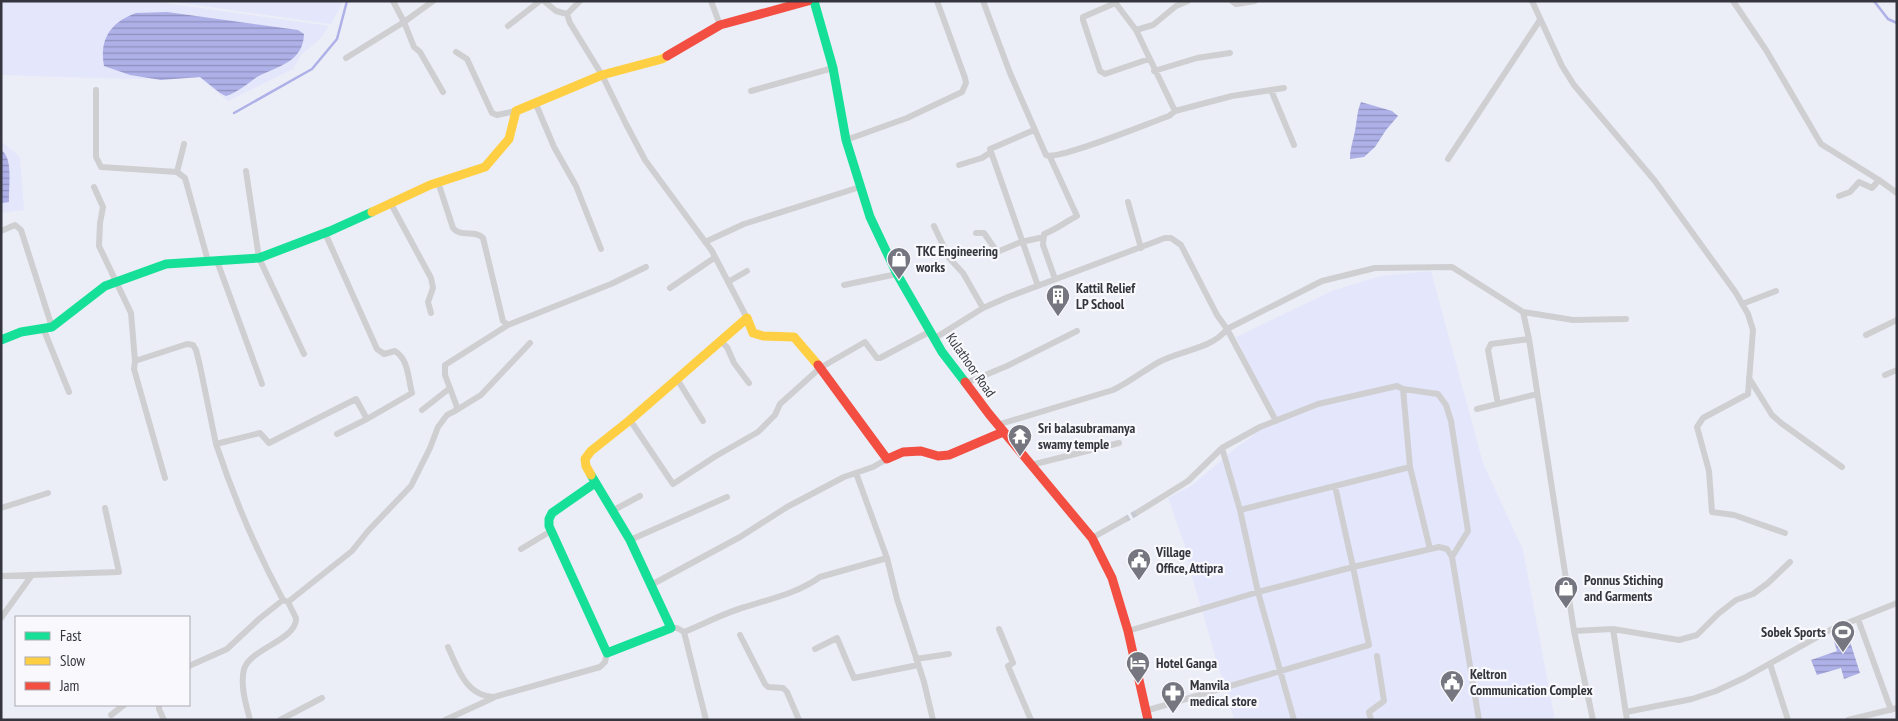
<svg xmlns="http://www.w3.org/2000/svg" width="1898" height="721" font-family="'PT Sans Narrow',sans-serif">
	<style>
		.built { fill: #e4e6fb }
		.water { fill: url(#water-rules) }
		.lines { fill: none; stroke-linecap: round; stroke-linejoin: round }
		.stream { stroke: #aeb0e8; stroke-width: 2.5 }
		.street-tunnel { stroke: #c7c9d2; stroke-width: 6; stroke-dasharray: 6 3; stroke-linecap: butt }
		.street { stroke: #cfcfd2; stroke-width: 6 }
		.fast { stroke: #16e098; stroke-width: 9 }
		.slow { stroke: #ffcf43; stroke-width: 9 }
		.jam { stroke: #f24e42; stroke-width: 9 }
		.labels { text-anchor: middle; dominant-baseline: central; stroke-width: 4.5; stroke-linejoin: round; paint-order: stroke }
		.poi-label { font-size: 14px; font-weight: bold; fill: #35353e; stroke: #f8f8fd; text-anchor: start }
		.street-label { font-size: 14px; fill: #35353e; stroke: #f8f8fd }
	</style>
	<defs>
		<pattern id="water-rules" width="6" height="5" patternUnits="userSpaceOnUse" patternTransform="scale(1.25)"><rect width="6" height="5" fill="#aeb0e8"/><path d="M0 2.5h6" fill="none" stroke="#8e90bd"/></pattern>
	</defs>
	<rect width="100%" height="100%" fill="#eceef7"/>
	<path class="built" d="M1,1H151L329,26L320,39L301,55L293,69L228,101L200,78L127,79L1,75Z
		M166,1H343L331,24Z
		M1,141L20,157L24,210L1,213Z
		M1431,271L1483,463L1523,550L1555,720H1234L1188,563L1189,557L1168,498L1191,486L1237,447L1262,429L1278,423L1236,337L1334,290L1381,276Z"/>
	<path class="water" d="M136,13L167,12L298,30L304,34C303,63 277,66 257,77C247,84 238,92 226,96L220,93L200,77L161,80L130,75L104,66C99,39 111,22 136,13Z
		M1361,102L1392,111L1398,116L1386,130L1375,147L1364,157L1350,159C1350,149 1353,141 1355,131C1357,121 1357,111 1361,102Z
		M1,150C14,158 8,188 9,202L1,203Z
		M1845,626L1860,673L1844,679L1841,668L1817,675L1811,660L1837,651L1831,631Z"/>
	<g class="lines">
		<path class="stream" d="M1874,1L1888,19L1897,23
			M234,113L312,69L337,39L347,1"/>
		<path class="street-tunnel" d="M1124,520L1138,512"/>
		<path class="street" d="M393,1L404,22L414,47L420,52L443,92
			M544,1L556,11L567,14
			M580,1L567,14L570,23L602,75L626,124L645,160L712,251L747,318
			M711,1L720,25
			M983,1L1010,73L1046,155C1057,161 1151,122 1169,116L1175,111
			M1114,1L1136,30
			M1188,1L1176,6L1153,25L1136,30L1175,111L1232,96L1284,88
			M1232,1L1236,4L1255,1
			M1532,1L1562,66L1574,85L1655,181L1736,293L1748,314L1753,330L1748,394L1703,418L1697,427L1709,471L1712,512L1734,515L1785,533
			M1733,1L1766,50L1821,144L1879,180L1897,193
			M1114,2L1113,4L1083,17V20L1100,71L1105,74L1149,59
			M508,26L540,1
			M456,52L467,59L492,113L497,115L516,111
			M346,58L404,22L433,1
			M1154,71L1197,58L1230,53
			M96,90V157L101,167L177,172L185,178L208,261
			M1271,90L1294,145
			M751,91L833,68
			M535,102L554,147L576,186L601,249
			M1034,130L990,149L1038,286
			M846,140L907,118L962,92L966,83L965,78L937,1
			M1050,157L1077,216C1065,222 1057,229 1044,234L1043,245L1055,279
			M1448,159L1540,20
			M959,165L982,158L991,152
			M246,171L259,258L304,354
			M177,172L184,144
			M438,182L453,228C461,238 475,229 483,238L503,321L508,325L611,284L646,267
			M94,187L103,207L100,223L99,246L131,313L135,361
			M1839,196L1850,192L1859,182L1872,188L1879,180
			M390,202L431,278L433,288L428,302L431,313
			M1128,202L1141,248
			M934,226L949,258L963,273L983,308
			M1,231L15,225L21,230L52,327
			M976,233H984L997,252L1021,242L1044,237
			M705,242L744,224L860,187
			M217,261L262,384
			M728,282L747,271
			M844,285L897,274
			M670,288L714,258
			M1742,304L1776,291
			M1523,312L1573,320L1626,319
			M43,328L69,392
			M1866,335L1897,320
			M935,338L983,308L1008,297L1165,238H1171L1181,245L1217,315L1227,329C1212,349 1181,350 1159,362C1143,371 1130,382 1113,390L997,425
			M720,341L727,347L734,363L749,383
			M1885,375L1897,370
			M1749,378L1772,415L1781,423L1842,467
			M677,379L703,421
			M966,383L1007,366L1077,331
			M1403,389L1438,394L1446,405L1451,421L1468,531L1452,557
			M1498,404L1488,350L1491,344L1529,339
			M1477,409L1537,394
			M422,410L450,388
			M455,411L481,395L530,343
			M630,420L673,484L716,456L758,432L775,415L780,404L820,368L865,342L877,358H880L931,331
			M1276,421L1227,329L1322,281L1375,268L1452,267L1523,312L1529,339L1574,631L1593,720
			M337,434L367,419
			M1222,448L1240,510L1258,592L1294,720
			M1031,465L1119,443
			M856,473L887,558L897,599L924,682L933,720
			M165,478L134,369L135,361L187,344L193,345L196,350L200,366L216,444
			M1335,486L1353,567L1439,547L1447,549L1452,557L1479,720
			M1,508L48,493
			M1240,510L1410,467
			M612,511L640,496
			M1138,512L1188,481L1222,448L1260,427L1318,404L1397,386L1403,389L1410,467L1430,549
			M1092,538L1124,520
			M630,540L727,497
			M521,549L551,531
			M1,576L119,572L105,508
			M651,585L740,537L787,507L844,477L873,467L887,459
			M288,602L352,551L368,531L411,486L430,448L438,427L447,415L455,411L457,407L445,375V365L508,325
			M1,618L32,575
			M1858,619L1891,710
			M671,628H677L684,632L706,720
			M999,629L1013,663L1008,666L1031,720
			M1613,629L1679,640L1697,635L1718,614L1736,600L1753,594L1768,583L1790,562
			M1128,631L1258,592L1353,567L1369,645L1145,711
			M1574,631L1613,629L1627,720
			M684,632C704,624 724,613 745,607C770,599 798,593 820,577L887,558
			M740,635L765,684L768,687L783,688L787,692L799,720
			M448,647C458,669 466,696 494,697L600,667L605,662L607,653
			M815,649L837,638L854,678L918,665
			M916,659L949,654
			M1770,664L1788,720
			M189,666L227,649L259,619L283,600
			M159,705V709L164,720
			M1626,712L1692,699L1716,691L1744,678L1830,630L1897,603
			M111,715L124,705
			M250,720C246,704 240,686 244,669C251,648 297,640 296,618L288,602L283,600C256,550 234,498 216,444L260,433L269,443L356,399L367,419L412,393C408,379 409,360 395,351L384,354L377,349L325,233
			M280,720L322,698
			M445,720L493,698
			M1371,720L1369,712L1384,701L1377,656
			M1848,720L1897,708"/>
		<path class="fast" d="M814,1L833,68L846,140L870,217L897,274L942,352L965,382
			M1,340L21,332L52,327L105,286L166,264L259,258L330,231L372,212
			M591,475L630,540L671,628L607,653L549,526V519L552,513L595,483"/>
		<path class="slow" d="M372,212L430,185L485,167L509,139L516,111L602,75L662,59L667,56
			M591,475L586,466L585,459L591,451L630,420L747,318L753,333L763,336L794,337L818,365"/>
		<path class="jam" d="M667,56L720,25L808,1
			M818,365L887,459L903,452L921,451L938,456L949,455L1003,432
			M965,382L989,414L1092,538L1112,578L1128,631L1148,720"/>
	</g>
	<defs>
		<g id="shop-pin" transform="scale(1.25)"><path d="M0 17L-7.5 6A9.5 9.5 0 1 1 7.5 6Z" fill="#75767f" stroke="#f8f8fd"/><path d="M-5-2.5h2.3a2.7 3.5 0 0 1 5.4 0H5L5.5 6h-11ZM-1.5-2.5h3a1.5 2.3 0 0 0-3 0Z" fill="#fff"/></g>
		<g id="building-pin" transform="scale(1.25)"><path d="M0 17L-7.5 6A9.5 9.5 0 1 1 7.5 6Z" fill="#75767f" stroke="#f8f8fd"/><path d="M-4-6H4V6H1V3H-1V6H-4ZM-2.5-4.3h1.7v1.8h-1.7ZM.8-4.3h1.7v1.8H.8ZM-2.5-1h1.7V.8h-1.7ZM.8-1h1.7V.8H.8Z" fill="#fff"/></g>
		<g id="temple-pin" transform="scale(1.25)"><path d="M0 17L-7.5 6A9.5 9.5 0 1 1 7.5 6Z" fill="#75767f" stroke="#f8f8fd"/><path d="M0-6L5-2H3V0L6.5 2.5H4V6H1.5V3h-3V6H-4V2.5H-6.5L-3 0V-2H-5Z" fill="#fff"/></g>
		<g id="civic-pin" transform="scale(1.25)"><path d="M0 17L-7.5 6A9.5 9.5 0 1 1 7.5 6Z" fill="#75767f" stroke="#f8f8fd"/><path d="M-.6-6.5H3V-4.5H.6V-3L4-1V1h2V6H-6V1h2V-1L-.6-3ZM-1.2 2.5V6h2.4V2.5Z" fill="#fff"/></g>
		<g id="stadium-pin" transform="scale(1.25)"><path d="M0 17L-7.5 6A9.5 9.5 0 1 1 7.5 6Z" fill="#75767f" stroke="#f8f8fd"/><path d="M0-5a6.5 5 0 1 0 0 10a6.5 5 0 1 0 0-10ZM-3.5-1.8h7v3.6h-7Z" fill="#fff"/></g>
		<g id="hotel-pin" transform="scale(1.25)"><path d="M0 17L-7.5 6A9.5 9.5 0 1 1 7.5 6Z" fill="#75767f" stroke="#f8f8fd"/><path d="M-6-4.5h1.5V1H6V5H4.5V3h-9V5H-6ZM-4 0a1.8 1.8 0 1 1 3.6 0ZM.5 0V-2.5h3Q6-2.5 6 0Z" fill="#fff"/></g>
		<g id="pharmacy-pin" transform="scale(1.25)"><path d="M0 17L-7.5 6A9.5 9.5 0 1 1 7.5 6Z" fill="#75767f" stroke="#f8f8fd"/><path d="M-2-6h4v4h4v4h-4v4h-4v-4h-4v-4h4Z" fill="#fff"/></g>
	</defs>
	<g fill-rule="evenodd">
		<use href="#shop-pin" x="899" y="259"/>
		<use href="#building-pin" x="1058" y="296"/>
		<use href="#temple-pin" x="1020" y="436"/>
		<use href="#civic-pin" x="1139" y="560"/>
		<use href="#shop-pin" x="1566" y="588"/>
		<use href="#stadium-pin" x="1843" y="632"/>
		<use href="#hotel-pin" x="1138" y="663"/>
		<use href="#civic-pin" x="1452" y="682"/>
		<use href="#pharmacy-pin" x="1173" y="693"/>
	</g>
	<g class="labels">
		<g class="poi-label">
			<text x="916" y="251">TKC Engineering<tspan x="916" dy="16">works</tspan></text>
			<text x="1076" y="288">Kattil Relief<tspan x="1076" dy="16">LP School</tspan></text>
			<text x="1038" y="428">Sri balasubramanya<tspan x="1038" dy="16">swamy temple</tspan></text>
			<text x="1156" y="552">Village<tspan x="1156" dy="16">Office, Attipra</tspan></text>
			<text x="1584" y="580">Ponnus Stiching<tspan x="1584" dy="16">and Garments</tspan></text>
			<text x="1826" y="632" text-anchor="end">Sobek Sports</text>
			<text x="1156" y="663">Hotel Ganga</text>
			<text x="1470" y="674">Keltron<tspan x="1470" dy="16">Communication Complex</tspan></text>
			<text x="1190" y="685">Manvila<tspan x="1190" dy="16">medical store</tspan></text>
		</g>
		<g class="street-label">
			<text transform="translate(971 365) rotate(55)">Kulathoor Road</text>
		</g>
	</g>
	<rect width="1898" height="721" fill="none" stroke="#35353e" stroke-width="5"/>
	<rect x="15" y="616" width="175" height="90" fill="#f8f8fd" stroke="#aaaab1"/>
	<rect x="25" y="632" width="25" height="8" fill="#16e098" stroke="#aaaab1"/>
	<text x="60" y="641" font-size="15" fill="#35353e">Fast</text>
	<rect x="25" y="657" width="25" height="8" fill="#ffcf43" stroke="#aaaab1"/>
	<text x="60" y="666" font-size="15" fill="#35353e">Slow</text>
	<rect x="25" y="682" width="25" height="8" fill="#f24e42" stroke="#aaaab1"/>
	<text x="60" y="691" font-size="15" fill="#35353e">Jam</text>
</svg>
